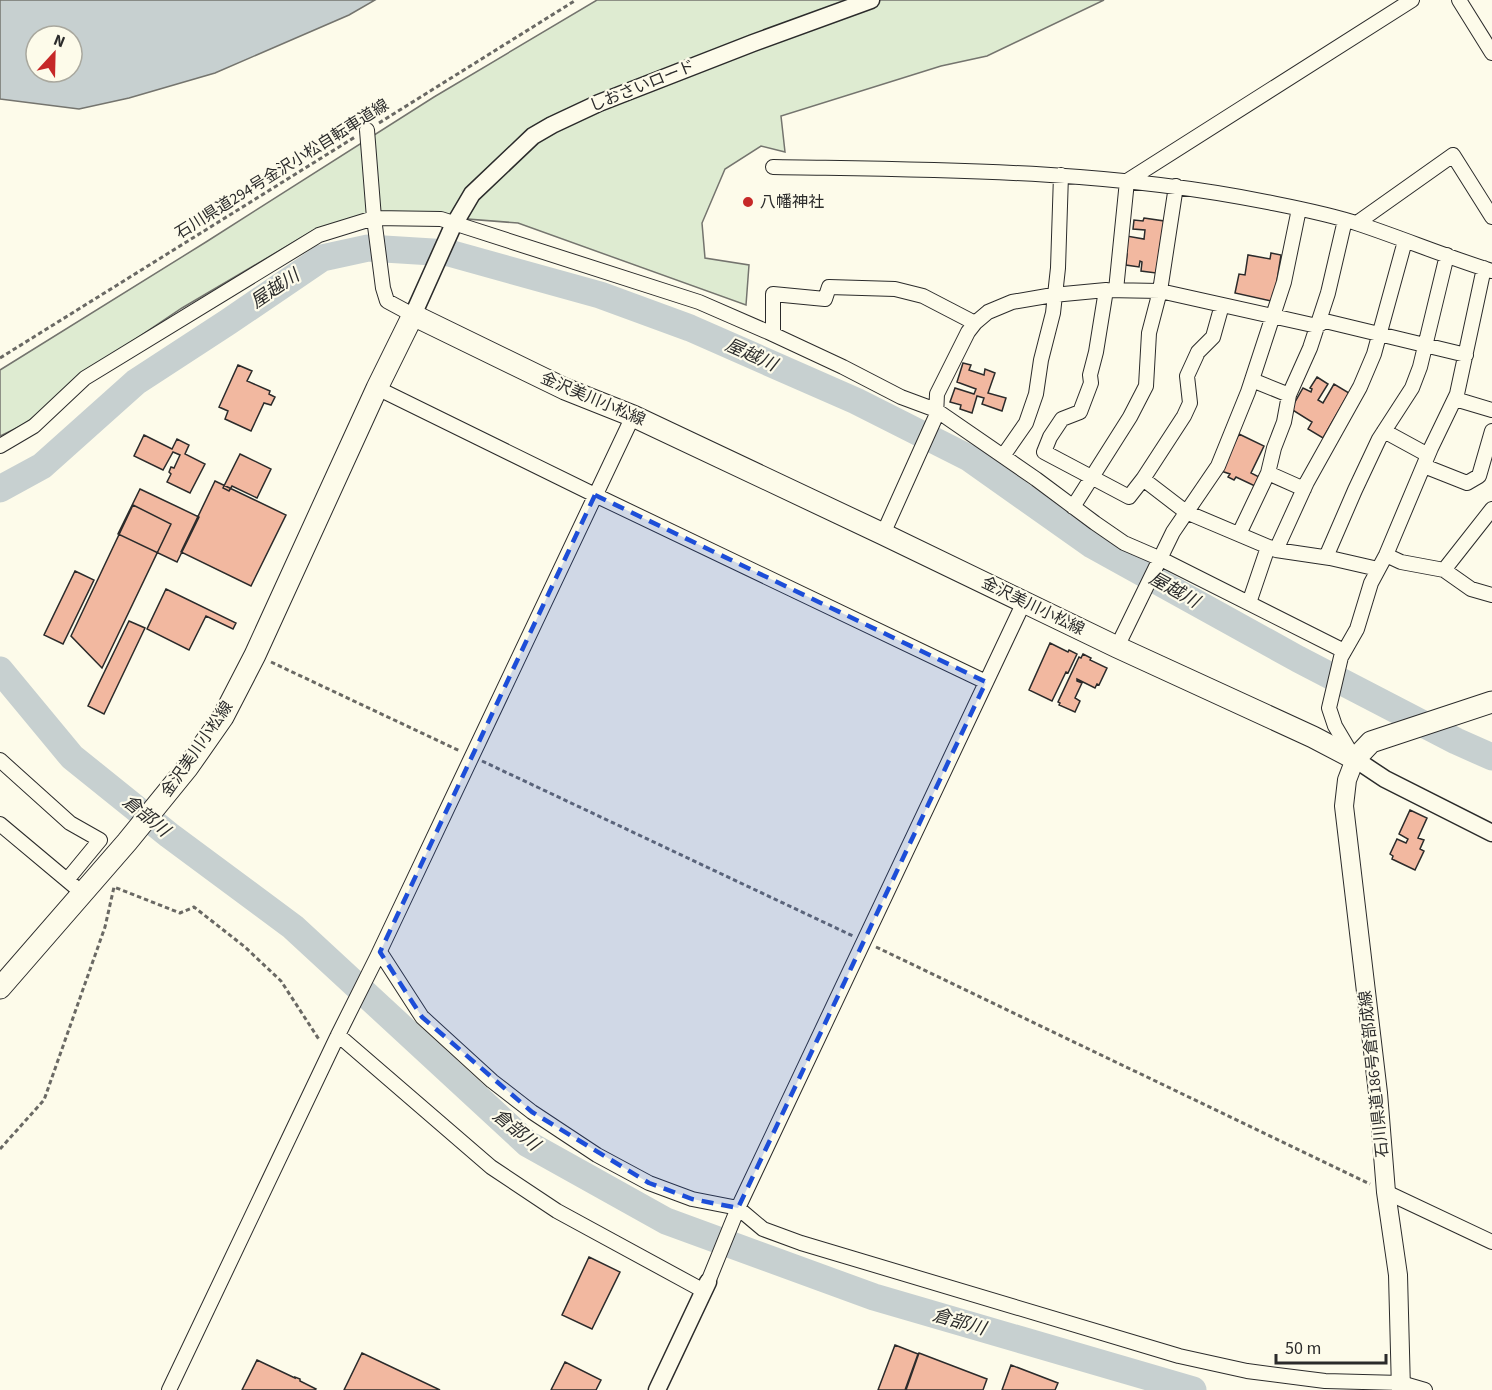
<svg xmlns="http://www.w3.org/2000/svg" width="1492" height="1390" font-family="'Source Sans 3','Noto Sans JP',sans-serif">
	<style>
		.green { fill: #deebd1; stroke: #74746e; stroke-width: 1.5 }
		.water { fill: #c7d0d0; stroke: #74746e; stroke-width: 1.5; fill-rule: evenodd }
		.lines { fill: none; stroke-linecap: round; stroke-linejoin: round }
		.river { stroke: #c7d0d0; stroke-width: 27 }
		.building { fill: #f2b8a0; stroke: #2b2b2b; stroke-width: 1.5 }
		.minor-casing { stroke: #2b2b2b; stroke-width: 16 }
		.tertiary-casing { stroke: #2b2b2b; stroke-width: 19 }
		.secondary-casing { stroke: #2b2b2b; stroke-width: 20 }
		.primary-casing { stroke: #2b2b2b; stroke-width: 23 }
		.path { stroke: #6a6964; stroke-width: 3; stroke-dasharray: 4.5 3; stroke-linecap: butt }
		.minor { stroke: #fdfbea; stroke-width: 14 }
		.tertiary { stroke: #fdfbea; stroke-width: 16 }
		.secondary { stroke: #fdfbea; stroke-width: 18 }
		.primary { stroke: #fdfbea; stroke-width: 21 }
		.marked { fill: #1d4ed8; fill-opacity: 0.2; stroke: #1d4ed8; stroke-width: 4.5; stroke-dasharray: 12 8; stroke-linejoin: round }
		.poi-dot { fill: #c62828; stroke: #fdfbea; stroke-width: 2 }
		.labels { text-anchor: middle; dominant-baseline: central; stroke-width: 4.5; stroke-linejoin: round; paint-order: stroke }
		.street-label { font-size: 16px; fill: #2b2b2b; stroke: #fdfbea }
		.poi-label { font-size: 16px; fill: #2b2b2b; stroke: #fdfbea; text-anchor: start }
		.water-label { font-size: 18px; font-style: italic; fill: #2b2b2b; stroke: #fdfbea }
	</style>
	<rect width="100%" height="100%" fill="#fdfbea"/>
	<path class="green" d="M597,0H1104L987,56L941,66L781,116L785,152L761,146L725,169L702,223L705,258L749,265L746,305L518,223L390,213L316,229L182,308L88,371L25,424L0,436V370L206,242L434,97Z"/>
	<path class="water" d="M0,0H375L349,15L215,73L129,98L79,109L0,99ZM36,36H72V72H36Z"/>
	<g class="lines">
		<path class="river" d="M0,489L42,466L136,382L228,322L322,258L368,248L449,253L600,295L690,328L856,401L969,458L1092,545L1298,659L1456,741L1492,757
			M0,670L72,757L169,835L293,927L528,1144L666,1221L874,1297L1193,1390"/>
	</g>
	<path class="building" d="M1144,218L1164,221L1156,273L1141,271L1142,262L1140,261L1139,267L1126,265L1127,254H1124L1127,236L1144,239L1145,230L1133,229L1134,220L1143,221Z
		M1271,253L1281,255L1274,299L1271,301L1235,293L1239,274L1245,275L1248,255L1270,259Z
		M963,363L971,365L969,370L984,375L985,369L995,373L988,393L1006,398L1002,411L982,404L984,398L977,396L972,413L960,409L961,405L950,402L955,388L974,394L976,389L957,382Z
		M238,365L252,371L247,381L270,391L269,394L275,397L271,405L264,403L251,431L225,419L228,411L219,407Z
		M1317,377L1328,384L1318,400L1323,403L1334,384L1349,393L1323,438L1308,429L1312,422L1291,409L1303,388L1311,392L1312,389L1310,388Z
		M1239,434L1264,446L1251,473L1261,478L1257,487L1236,477L1234,480L1228,477L1230,474L1221,471Z
		M144,435L172,449L177,439L189,445L185,454L205,464L190,493L167,482L171,474L169,472L171,467L174,468L180,455L173,452L163,470L134,456Z
		M240,454L271,469L257,498L232,486L229,491L223,488Z
		M215,481L286,515L251,586L181,552Z
		M140,489L199,517L177,562L118,534Z
		M133,505L171,524L102,668L71,636Z
		M75,571L94,580L63,644L44,635Z
		M166,589L236,623L233,629L206,616L189,650L147,629Z
		M129,621L145,628L104,714L88,706Z
		M1050,643L1068,652L1069,650L1077,654L1068,673L1066,672L1052,701L1029,690Z
		M1083,654L1091,658L1090,660L1107,668L1099,685L1097,684L1095,688L1077,679V681L1082,683L1075,698L1080,701L1075,712L1059,705L1060,703L1058,702L1079,657L1081,658Z
		M1410,810L1427,818L1418,838L1424,840L1420,849L1424,851L1415,870L1392,859L1393,856L1390,854L1397,839L1406,843L1408,839L1399,834Z
		M589,1257L620,1272L592,1329L562,1315Z
		M589,1257L620,1272L592,1329L562,1315Z
		M895,1345L918,1354L905,1390H878Z
		M362,1353L440,1390H344Z
		M919,1353L987,1379L983,1390H906Z
		M257,1360L295,1378V1377L300,1379V1381L316,1389L315,1390H242Z
		M565,1362L601,1380L596,1390H551Z
		M565,1362L601,1380L596,1390H551Z
		M1011,1365L1058,1383L1055,1390H1002Z"/>
	<g class="lines">
		<g class="minor-casing">
			<path id="minor" d="M1459,0L1492,53
				M367,130L374,218L383,288L387,301L413,315
				M773,167C938,170 1104,169 1267,202C1297,208 1329,214 1359,224C1404,239 1447,257 1492,271
				M1127,181L1412,0
				M1357,223L1453,155L1492,217
				M1106,290L1096,352L1090,375L1091,383L1080,412L1062,419L1050,437L1044,452L1129,497L1143,479L1184,416L1190,403L1187,376L1198,352L1213,337L1222,305
				M1116,290L1127,181
				M773,334V294L825,299L829,287L895,289L923,296L975,323
				M1252,380L1289,395
				M377,388L595,495L986,682
				M1455,399L1492,410
				M1384,431L1428,455
				M0,446L34,426L85,378L319,235L374,218L441,219L699,302L768,332L843,367L901,397L936,410L1036,479L1095,523L1124,543L1161,559L1344,651
				M1003,456L1026,423L1036,394L1041,360L1053,313L1058,268L1061,175
				M1424,466L1467,483L1479,476L1492,431
				M1268,473L1304,489
				M1143,479L1186,512L1276,550L1330,558L1378,569
				M1073,507L1130,417L1146,386L1149,333L1160,291L1176,186
				M883,534L936,416L937,394L968,332L975,323L988,312L1012,302L1053,295L1106,290L1160,291L1317,326L1325,321L1466,355
				M1239,534L1268,473L1274,448L1284,422L1289,395L1310,348L1328,293L1345,220
				M1276,550L1307,482L1360,387L1374,354L1405,241
				M1386,555L1401,562L1444,570L1471,589L1492,595
				M1326,557L1355,490L1379,439L1412,388L1420,367L1447,255
				M1444,570L1492,509
				M1249,603L1268,547
				M1117,647L1173,532L1218,466L1248,392L1284,282L1299,209
				M1354,758L1335,726L1329,708L1341,657L1357,629L1371,583L1386,555L1431,448L1457,394L1484,268
				M0,760L70,823L100,840L67,880
				M0,824L74,886
				M380,952L422,1017L492,1081L532,1112L597,1155L649,1183L692,1199L738,1208L763,1229L801,1243L1179,1356L1247,1371L1325,1381L1401,1383L1425,1390
				M338,1035L491,1167L557,1211L704,1291
				M1386,1192L1492,1242
				M708,1282L738,1208L1024,602
				M169,1390L338,1035L377,957L633,416"/>
		</g>
		<g class="tertiary-casing">
			<path id="tertiary" d="M413,315L452,228L472,194L533,136L552,125L599,103L753,43L871,0
				M1355,759L1385,779L1492,833
				M657,1390L708,1282"/>
		</g>
		<g class="secondary-casing">
			<path id="secondary" d="M1355,759L1347,780L1344,806L1378,1093L1386,1192L1398,1275L1401,1390"/>
		</g>
		<g class="primary-casing">
			<path id="primary" d="M0,988L127,842L188,767L223,717L255,655L377,388L413,315L565,389L633,416L883,534L1117,647L1313,737L1355,759L1371,742L1492,702"/>
		</g>
		<path class="path" d="M379,123L576,0
			M0,358L355,137
			M271,662L460,751
			M482,761L853,936
			M876,947L1370,1184
			M0,1149L44,1100L105,927L114,887L180,913L194,907L245,947L281,981L320,1041"/>
		<use href="#minor" class="minor"/>
		<use href="#tertiary" class="tertiary"/>
		<use href="#secondary" class="secondary"/>
		<use href="#primary" class="primary"/>
	</g>
	<path class="marked" d="M595,495L986,682L738,1208L692,1199L649,1183L532,1112L422,1017L380,952Z"/>
	<circle class="poi-dot" cx="748" cy="202" r="6"/>
	<g class="labels">
		<g class="street-label">
			<text transform="translate(642 86) rotate(-22)">しおさいロード</text>
			<text transform="translate(282 169) rotate(-32)">石川県道294号金沢小松自転車道線</text>
			<text transform="translate(593 399) rotate(23)">金沢美川小松線</text>
			<text transform="translate(1033 606) rotate(26)">金沢美川小松線</text>
			<text transform="translate(197 749) rotate(-55)">金沢美川小松線</text>
			<text transform="translate(1374 1074) rotate(-96)">石川県道186号倉部成線</text>
		</g>
		<g class="poi-label">
			<text x="760" y="202">八幡神社</text>
		</g>
		<g class="water-label">
			<text transform="translate(275 289) rotate(-34)">屋越川</text>
			<text transform="translate(751 355) rotate(24)">屋越川</text>
			<text transform="translate(1174 590) rotate(29)">屋越川</text>
			<text transform="translate(146 816) rotate(39)">倉部川</text>
			<text transform="translate(516 1130) rotate(39)">倉部川</text>
			<text transform="translate(959 1322) rotate(16)">倉部川</text>
		</g>
	</g>
	<g transform="translate(54 54) rotate(22)"><circle r="28" fill="#fdfbea" stroke="#a9a89e" stroke-width="1.5"/>
	<path d="M0-4.5L10 22L0 15L-10 22Z" fill="#c62828"/>
	<text y="-9" font-size="16" font-weight="bold" text-anchor="middle" fill="#2b2b2b">N</text>
	</g>
	<path d="M1276 1354v9h110v-9" fill="none" stroke="#2b2b2b" stroke-width="3"/>
	<text x="1285" y="1354" font-size="18" fill="#2b2b2b" stroke="#fdfbea" stroke-width="4.5" paint-order="stroke">50 m</text>
</svg>
